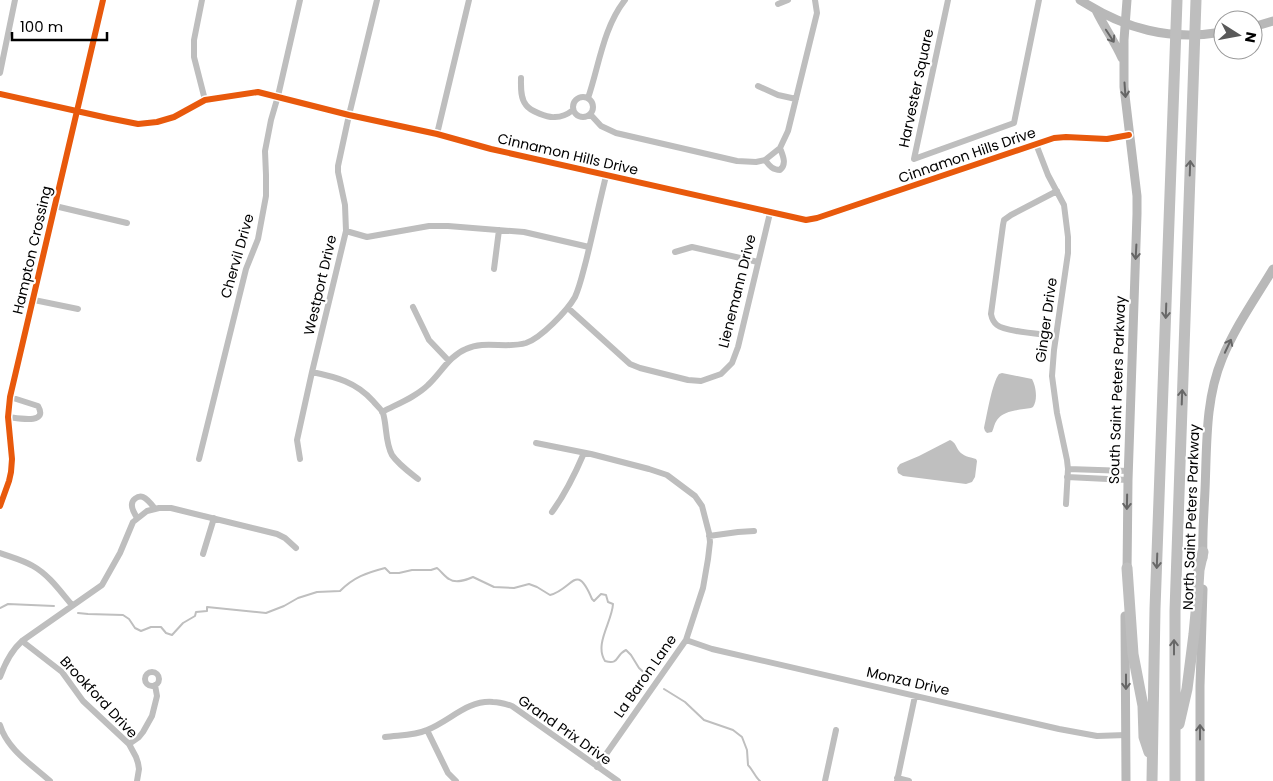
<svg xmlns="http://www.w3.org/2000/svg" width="1273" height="781" font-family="Poppins,sans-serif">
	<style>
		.water { fill: #bfbfbf }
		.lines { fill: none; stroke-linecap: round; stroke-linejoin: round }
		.stream { stroke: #bfbfbf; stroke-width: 2 }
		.minor { stroke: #bebebe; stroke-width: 6 }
		.secondary { stroke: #b8b8b8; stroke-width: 9 }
		.motorway { stroke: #bebebe; stroke-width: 11 }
		.cycleway-casing { stroke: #fff; stroke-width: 9 }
		.cycleway { stroke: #e8590c; stroke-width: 6 }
		.oneway { stroke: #656565 }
		.oneway2 { stroke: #686868 }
		.labels { text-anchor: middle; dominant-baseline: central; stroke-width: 4.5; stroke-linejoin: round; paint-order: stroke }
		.street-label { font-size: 14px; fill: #000; stroke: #fff }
	</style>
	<rect width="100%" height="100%" fill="#fff"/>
	<path class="water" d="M1002,373L1032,379C1036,386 1038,400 1033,407L1031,408C1020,410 1003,410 997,420C994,424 994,428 992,432L987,433L985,431L984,428C987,415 992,383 999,374Z
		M950,440C956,443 955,445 959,451C963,456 969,457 976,459L977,461L975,477L972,482L966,484L903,476L898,473L897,468L900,464L919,456Z"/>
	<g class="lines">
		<path class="stream" d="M0,608L8,604L54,606
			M78,613L88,614L123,615L129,619L135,628L141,631L151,627H161L166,633L172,635L183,623L195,616L196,612L207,611V607L266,613L284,606L298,598L317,592L340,591C354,577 366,573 385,568L390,573H399L412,570H431L437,568C441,571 445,577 449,579C456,584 466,580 473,577L494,587L514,588L529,584L537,587L550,595C573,589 576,561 592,599L594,601L601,594L606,595L608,602L613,604C612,622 594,644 605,661C620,665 615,655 626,650L631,655L639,668L648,676
			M664,689L685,702L704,720L733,730L742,737L747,750L748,765C753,770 755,777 760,781"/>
		<path class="minor" d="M202,0L194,40V57L205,100
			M948,0L914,159L1014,123L1039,0
			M778,4L788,0
			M0,73L15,0
			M521,78C521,86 520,98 526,105C530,111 548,118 555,117C561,117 568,114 573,110
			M758,86L778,95L796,99
			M0,94L108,118L138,124L157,122L174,117L205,100L258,92L349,115L437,134L491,149L806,220L817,218L1054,138L1066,137L1107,139L1129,135
			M573 107a10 10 0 1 1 20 0a10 10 0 1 1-20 0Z
			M588,98C599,66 603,28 625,0
			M590,114L601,126L616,133L737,161L756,162L765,160L780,148L788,131L817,13L815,0
			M437,134L469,0
			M1036,144L1048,175L1064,205L1068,237V253L1054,350L1052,376L1057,413L1067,460L1068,469L1066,504
			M765,160C769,165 772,170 780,170C787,164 783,156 780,148
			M55,206L127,223
			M346,231L367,237L429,226H448L524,232L589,247
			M675,252L692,247L758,262
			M494,269L499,230
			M34,300L78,309
			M413,307L429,340L449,361
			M568,308L630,364L640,368L688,380L701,381L721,374L732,363L738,347L770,213
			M1056,336C1043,334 1006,332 997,325C993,322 992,319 991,314L1003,225L1004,220L1011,215L1057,191
			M312,372C336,377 356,382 373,401C376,405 381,409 383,413C387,426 385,442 392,455C398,464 409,472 418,479
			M382,412C397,404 416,397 428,385C441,373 449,356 466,349C485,340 506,349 526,343C541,338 567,311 575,297C580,286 583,272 586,261C593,233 599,204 606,176
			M8,417C17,418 49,425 38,406L10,397
			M536,443L591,454L649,469L667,475L695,496L702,506L709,533L710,542L708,559L703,588L686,640L597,767
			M199,459L246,269L258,239L266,196V175L265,151L271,120L278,96L300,0
			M300,459L297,440L312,372L346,231L345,205L338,172V166L349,115L377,0
			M1068,469L1128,471
			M1067,477L1128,480
			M0,506L9,481L11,472L12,459L8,417L10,397L103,0
			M552,512C566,493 575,474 584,453
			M137,518C135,514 132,510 132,506C131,500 138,495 143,497C148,499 152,505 155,509
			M709,536L738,532L754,531
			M0,553C11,557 23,560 33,566C49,575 60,591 72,605
			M203,554L214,518
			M686,640L712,649L1059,729L1097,736L1126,735
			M22,641L62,672L83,701L129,744L136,757L138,763L139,769L137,781
			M145 679a7 7 0 1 1 14 0a7 7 0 1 1-14 0Z
			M0,677C5,663 11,651 22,641L102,585L120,553L133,522L147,511L159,508H171L277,534L285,538L296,548
			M0,725C7,749 32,765 50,781
			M427,730L448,773L456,781
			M385,737C399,735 414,736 427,730C450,721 467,700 493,702C499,702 506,704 512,706L618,781
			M129,744L139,737L143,732L152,716L157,696L155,685
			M897,778L909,781
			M825,781L836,730
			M897,781L915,696"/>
		<path class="secondary" d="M1080,0C1125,29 1169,41 1223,32
			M1096,10C1104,27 1115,42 1122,58
			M1253,27L1273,21
			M1203,558C1202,536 1204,513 1205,490C1207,446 1205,400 1222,359C1235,327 1255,299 1273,269
			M1127,573L1128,480L1137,214V196L1124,87V40L1127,0
			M1125,616L1126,781
			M1200,781V686L1203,589"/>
		<path class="motorway" d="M1127,568L1133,654L1143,706L1144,737L1149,752
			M1179,724L1187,689L1194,634L1197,602L1199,570L1203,552
			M1152,781L1155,609L1177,0
			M1175,781V611L1196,0"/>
		<g class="cycleway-casing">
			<path id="cycleway" d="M0,94L108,118L138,124L157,122L174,117L205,100L258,92L349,115L437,134L491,149L806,220L817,218L1054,138L1066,137L1107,139L1129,135
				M0,506L9,481L11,472L12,459L8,417L10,397L103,0"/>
		</g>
		<use href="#cycleway" class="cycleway"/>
	</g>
	<defs><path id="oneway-shaft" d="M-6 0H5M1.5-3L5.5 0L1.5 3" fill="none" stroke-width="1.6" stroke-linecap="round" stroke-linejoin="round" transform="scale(1.25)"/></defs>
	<g class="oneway">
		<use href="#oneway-shaft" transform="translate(1110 36) rotate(57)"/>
		<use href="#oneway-shaft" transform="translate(1125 90) rotate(86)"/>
		<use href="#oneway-shaft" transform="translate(1136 252) rotate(93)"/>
		<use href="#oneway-shaft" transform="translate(1228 346) rotate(-65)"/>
		<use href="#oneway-shaft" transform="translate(1127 502) rotate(91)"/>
		<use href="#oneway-shaft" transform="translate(1126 682) rotate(90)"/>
		<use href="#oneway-shaft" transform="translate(1200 732) rotate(-90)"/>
	</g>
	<g class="oneway2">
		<use href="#oneway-shaft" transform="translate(1190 168) rotate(-88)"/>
		<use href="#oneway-shaft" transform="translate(1166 311) rotate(92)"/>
		<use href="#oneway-shaft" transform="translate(1182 397) rotate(-88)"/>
		<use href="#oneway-shaft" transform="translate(1157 561) rotate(92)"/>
		<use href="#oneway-shaft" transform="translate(1174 647) rotate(-90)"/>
	</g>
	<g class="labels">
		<g class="street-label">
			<text transform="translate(916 88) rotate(-78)">Harvester Square</text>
			<text transform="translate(568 154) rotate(13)">Cinnamon Hills Drive</text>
			<text transform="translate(967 155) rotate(-19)">Cinnamon Hills Drive</text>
			<text transform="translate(32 250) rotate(-77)">Hampton Crossing</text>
			<text transform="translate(237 256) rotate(-74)">Chervil Drive</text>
			<text transform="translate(320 285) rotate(-77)">Westport Drive</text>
			<text transform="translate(737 291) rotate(-76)">Lienemann Drive</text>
			<text transform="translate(1046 320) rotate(-82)">Ginger Drive</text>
			<text transform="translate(1117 390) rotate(-88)">South Saint Peters Parkway</text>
			<text transform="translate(1191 517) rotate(-88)">North Saint Peters Parkway</text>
			<text transform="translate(645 676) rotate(-55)">La Baron Lane</text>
			<text transform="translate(908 681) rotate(13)">Monza Drive</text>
			<text transform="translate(99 697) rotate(47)">Brookford Drive</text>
			<text transform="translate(565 730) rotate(35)">Grand Prix Drive</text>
		</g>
	</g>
	<g transform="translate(1238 35) rotate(101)"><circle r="24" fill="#ffffff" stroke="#999999"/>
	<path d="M0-4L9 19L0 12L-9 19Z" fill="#595959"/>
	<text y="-8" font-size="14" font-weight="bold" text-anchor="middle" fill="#000000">N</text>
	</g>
	<path d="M12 32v8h95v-8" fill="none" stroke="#000000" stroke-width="2.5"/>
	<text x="20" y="32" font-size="15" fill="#000000" stroke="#ffffff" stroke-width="4" paint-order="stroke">100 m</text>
</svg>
